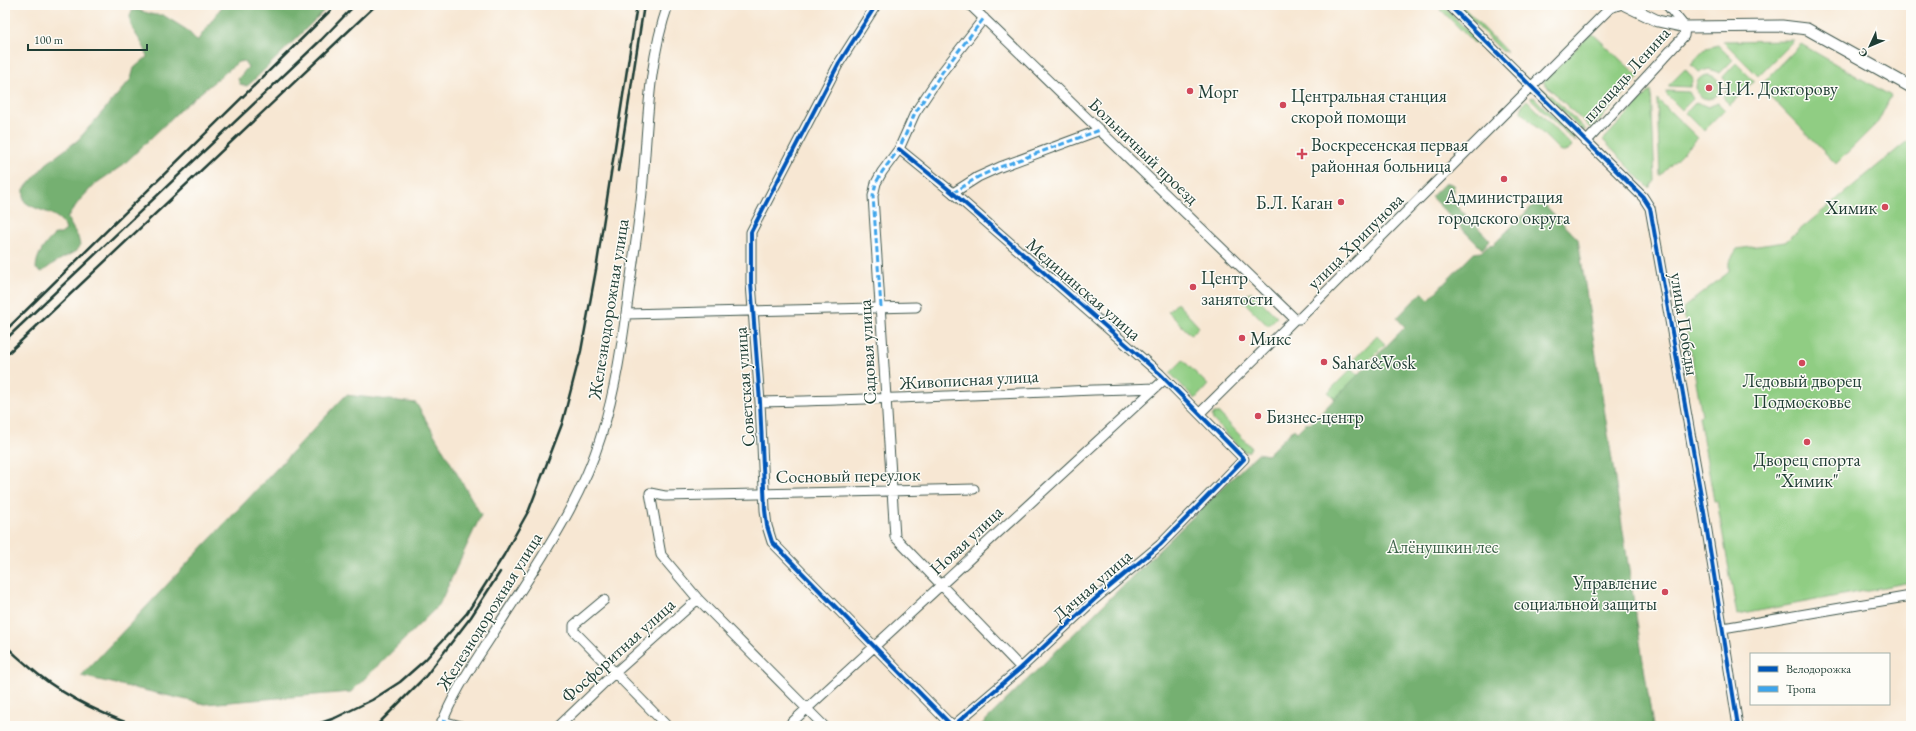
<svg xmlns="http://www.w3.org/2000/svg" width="1916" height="731" font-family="'EB Garamond',serif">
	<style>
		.green { fill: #90cd83; stroke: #58855c }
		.forest { fill: #74b071; stroke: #4a7652 }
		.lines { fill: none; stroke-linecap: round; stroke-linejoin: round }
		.minor-casing { stroke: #3f564c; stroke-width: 11 }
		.major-casing { stroke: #3f564c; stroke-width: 13 }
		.minor { stroke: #fff; stroke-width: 9 }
		.major { stroke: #fff; stroke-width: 11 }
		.rail { stroke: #1f3d34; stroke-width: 2.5 }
		.quiet { stroke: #3da4eb; stroke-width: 3; stroke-dasharray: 6 3; stroke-linecap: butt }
		.cycleway-casing { stroke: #fdfcf7; stroke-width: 6 }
		.cycleway { stroke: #0057b8; stroke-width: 4 }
		.poi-dot { fill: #d1495b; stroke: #fdfcf7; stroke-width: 1.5 }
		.labels { text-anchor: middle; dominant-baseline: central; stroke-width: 3; stroke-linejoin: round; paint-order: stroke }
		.street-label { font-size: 18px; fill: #1f3d34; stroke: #fdfcf7 }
		.poi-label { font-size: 18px; fill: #1f3d34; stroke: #fdfcf7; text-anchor: start }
		.park-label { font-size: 18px; fill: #3b6148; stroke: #fdfcf7 }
	</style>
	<rect width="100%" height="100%" fill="#fdfcf7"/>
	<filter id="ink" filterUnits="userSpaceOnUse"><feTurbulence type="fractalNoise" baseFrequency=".025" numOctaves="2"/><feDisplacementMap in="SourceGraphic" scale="8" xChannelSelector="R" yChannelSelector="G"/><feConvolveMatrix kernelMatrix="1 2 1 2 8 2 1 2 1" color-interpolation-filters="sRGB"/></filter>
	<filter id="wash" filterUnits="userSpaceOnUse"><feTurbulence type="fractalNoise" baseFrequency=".012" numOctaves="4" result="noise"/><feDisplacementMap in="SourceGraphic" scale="16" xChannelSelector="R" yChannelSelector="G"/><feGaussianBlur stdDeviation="0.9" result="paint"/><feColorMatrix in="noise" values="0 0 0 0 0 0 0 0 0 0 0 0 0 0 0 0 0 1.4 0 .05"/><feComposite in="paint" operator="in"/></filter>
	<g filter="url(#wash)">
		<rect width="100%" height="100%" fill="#f7e7d3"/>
		<path class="green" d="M1436,5H1442L1478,41V44H1475Z
			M1456,5H1461L1507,52L1502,51Z
			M1593,34L1639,77L1591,129L1543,82L1585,39Z
			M1794,40L1758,76L1723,41Z
			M1801,44L1891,96L1878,122L1836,164L1760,86Z
			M1718,45L1733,60L1720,73L1709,69L1699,72L1691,64L1706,48Z
			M1736,63L1754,81L1730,105L1723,98L1727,86L1723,77Z
			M1685,69L1693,78L1690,87L1668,86Z
			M1696 87a12 12 0 1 1 24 0a12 12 0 1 1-24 0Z
			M1543,88L1586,130H1581L1545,94Z
			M1651,90L1655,181L1649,188L1603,140Z
			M1667,91L1689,92L1693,99L1682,110L1666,94Z
			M1534,97L1575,139V142L1530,98Z
			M1657,99L1698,138L1660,176Z
			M1527,100L1572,146L1566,152H1561L1521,112L1522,105Z
			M1696,102L1708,107L1718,103L1725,110L1704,131L1686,113Z
			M1911,138V582L1737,615L1717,501H1714L1699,416L1702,415L1683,308L1729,272V262L1737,249L1785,242Z
			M1251,291L1277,317L1268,326L1242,300Z
			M1177,303L1199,327L1191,335L1168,312Z
			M1377,336L1385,344L1362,367L1354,359Z
			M1183,360L1208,385L1195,399L1170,373Z
			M1352,368L1358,375L1335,399L1328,392Z
			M1214,413H1219L1251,447L1249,451L1245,452L1242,450L1213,420L1212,416Z"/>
		<path class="forest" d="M223,5H330L253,81L247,86L240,84L238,79L248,67L244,61L238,62L182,108L123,165L95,184L79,201L67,218L78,237L80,245L76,251L54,263L42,272L36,269C36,255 45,244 55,234H61L66,230C60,210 37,213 24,201V189L46,164L78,140L131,79L134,68L147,57C146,41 123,27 132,11L137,10L155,15H163L187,30L197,41Z
			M1449,183L1455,186L1453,188L1455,190L1448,197L1490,240L1482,249L1431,197L1444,184Z
			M1539,199L1578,239L1653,726H980L1258,453L1267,455L1294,429L1297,432L1305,424L1311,423L1405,327L1397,318L1422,292L1429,299L1474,253L1481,252L1487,246L1494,244Z
			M346,395L416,403L481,515L439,605L351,692L205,704L81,676Z"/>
	</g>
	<g filter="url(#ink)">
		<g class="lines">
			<g class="minor-casing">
				<path id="minor" d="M876,5L839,63L751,232V283L760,402L765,510L767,526L772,542L952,726
					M970,5L1295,319
					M1449,5L1643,197L1650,208L1704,512L1738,726
					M984,18L943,71L915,113L899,149L882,172L876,183L873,196L895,537L1021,668
					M1586,142L1684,36L1685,27L1667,5
					M899,149L953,193L1160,374L1244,459L1160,545L1095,599L1021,668L953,726
					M953,193L978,177L1000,167L1100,130
					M626,314L916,307
					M760,402C892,400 1023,392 1155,388
					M1200,413L1295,319H1299L1610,8L1619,5
					M604,600L574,625V631L667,726
					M1723,628L1911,596
					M442,721L461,726
					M441,726C453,692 475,662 494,632C533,571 580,505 601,436C617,386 623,336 630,284C634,253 639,223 642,192C648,130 647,65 668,5
					M559,726L607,680L698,599
					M788,726L1165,379
					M824,726L698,599L661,555L650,493L665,496L974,489"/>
			</g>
			<g class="major-casing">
				<path id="major" d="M1625,5L1658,21L1685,27L1782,26L1807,29L1911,87"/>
			</g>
			<use href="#minor" class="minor"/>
			<use href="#major" class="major"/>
			<path class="rail" d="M618,171L644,5
				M5,331L336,5
				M5,340L321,40L355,5
				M5,356L376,5
				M5,644C11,652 19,658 27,665C59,694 96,712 136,726
				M312,726L335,718L372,700L400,682L425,660L467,613L504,555L529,510L562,424L581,351L596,270L637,5
				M376,726L425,677L471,617L500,572"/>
			<path class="quiet" d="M953,193L978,177L1000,167L1100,130
				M881,307L873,196L876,183L882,172L899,149L915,113L943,71L984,18
				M442,721L461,726"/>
			<g class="cycleway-casing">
				<path id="cycleway" d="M876,5L839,63L751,232V283L760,402L765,510L767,526L772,542L952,726
					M1449,5L1643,197L1650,208L1704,512L1738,726
					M899,149L953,193L1160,374L1244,459L1160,545L1095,599L1021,668L953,726"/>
			</g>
			<use href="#cycleway" class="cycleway"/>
		</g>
	</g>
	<g class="poi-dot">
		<circle cx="1709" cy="88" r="4"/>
		<circle cx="1190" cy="91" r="4"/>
		<circle cx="1283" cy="105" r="4"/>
		<path d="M1300 148h4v4h4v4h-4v4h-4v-4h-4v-4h4z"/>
		<circle cx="1504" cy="179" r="4"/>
		<circle cx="1341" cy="202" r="4"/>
		<circle cx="1885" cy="207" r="4"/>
		<circle cx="1193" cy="287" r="4"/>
		<circle cx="1242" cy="338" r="4"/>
		<circle cx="1324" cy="362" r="4"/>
		<circle cx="1802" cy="363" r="4"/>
		<circle cx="1258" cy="416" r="4"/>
		<circle cx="1807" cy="442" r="4"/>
		<circle cx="1665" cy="592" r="4"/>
	</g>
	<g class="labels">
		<g class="street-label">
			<text transform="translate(1626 74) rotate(-48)">площадь Ленина</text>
			<text transform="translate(1144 151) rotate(44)">Больничный проезд</text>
			<text transform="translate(1355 241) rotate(-45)">улица Хрипунова</text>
			<text transform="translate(1084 289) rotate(41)">Медицинская улица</text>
			<text transform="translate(608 309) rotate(-81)">Железнодорожная улица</text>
			<text transform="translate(1685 324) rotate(81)">улица Победы</text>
			<text transform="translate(867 352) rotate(-93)">Садовая улица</text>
			<text transform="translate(969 379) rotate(-3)">Живописная улица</text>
			<text transform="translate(744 387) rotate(-94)">Советская улица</text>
			<text transform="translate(848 475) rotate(-1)">Сосновый переулок</text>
			<text transform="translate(966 540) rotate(-43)">Новая улица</text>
			<text transform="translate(1092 585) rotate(-41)">Дачная улица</text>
			<text transform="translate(489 611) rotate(-58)">Железнодорожная улица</text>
			<text transform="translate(618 650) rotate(-42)">Фосфоритная улица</text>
		</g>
		<g class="poi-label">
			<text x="1717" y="88">Н.И. Докторову</text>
			<text x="1198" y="91">Морг</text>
			<text x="1291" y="95">Центральная станция<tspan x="1291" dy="21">скорой помощи</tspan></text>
			<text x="1311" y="144">Воскресенская первая<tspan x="1311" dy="21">районная больница</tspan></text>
			<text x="1504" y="196" text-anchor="middle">Администрация<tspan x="1504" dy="21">городского округа</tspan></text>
			<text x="1333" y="202" text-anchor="end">Б.Л. Каган</text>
			<text x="1877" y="207" text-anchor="end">Химик</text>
			<text x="1201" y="277">Центр<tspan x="1201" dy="21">занятости</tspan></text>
			<text x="1250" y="338">Микс</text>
			<text x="1332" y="362">Sahar&amp;Vosk</text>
			<text x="1802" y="380" text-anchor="middle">Ледовый дворец<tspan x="1802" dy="21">Подмосковье</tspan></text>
			<text x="1266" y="416">Бизнес-центр</text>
			<text x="1807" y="459" text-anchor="middle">Дворец спорта<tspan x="1807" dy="21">"Химик"</tspan></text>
			<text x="1657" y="582" text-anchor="end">Управление<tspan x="1657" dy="21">социальной защиты</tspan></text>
		</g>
		<g class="park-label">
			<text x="1443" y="546">Алёнушкин лес</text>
		</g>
	</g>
	<rect width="1916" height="731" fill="none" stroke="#fdfcf7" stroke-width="20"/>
	<rect x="1750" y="653" width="140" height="52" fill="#fdfcf7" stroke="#a4b0a9"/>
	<rect x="1758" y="666" width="20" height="6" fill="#0057b8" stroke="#a4b0a9"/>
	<text x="1786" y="673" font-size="12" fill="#1f3d34">Велодорожка</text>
	<rect x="1758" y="686" width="20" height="6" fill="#3da4eb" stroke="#a4b0a9"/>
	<text x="1786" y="693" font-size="12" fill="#1f3d34">Тропа</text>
	<g transform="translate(1870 46) rotate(226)" stroke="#fdfcf7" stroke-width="3" paint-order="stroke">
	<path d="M0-3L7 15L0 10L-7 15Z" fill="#1f3d34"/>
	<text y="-6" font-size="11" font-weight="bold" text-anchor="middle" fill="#1f3d34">С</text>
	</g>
	<path d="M28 44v6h119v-6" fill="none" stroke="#1f3d34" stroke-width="2"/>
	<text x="34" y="44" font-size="12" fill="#1f3d34" stroke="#fdfcf7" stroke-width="3" paint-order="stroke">100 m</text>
</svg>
